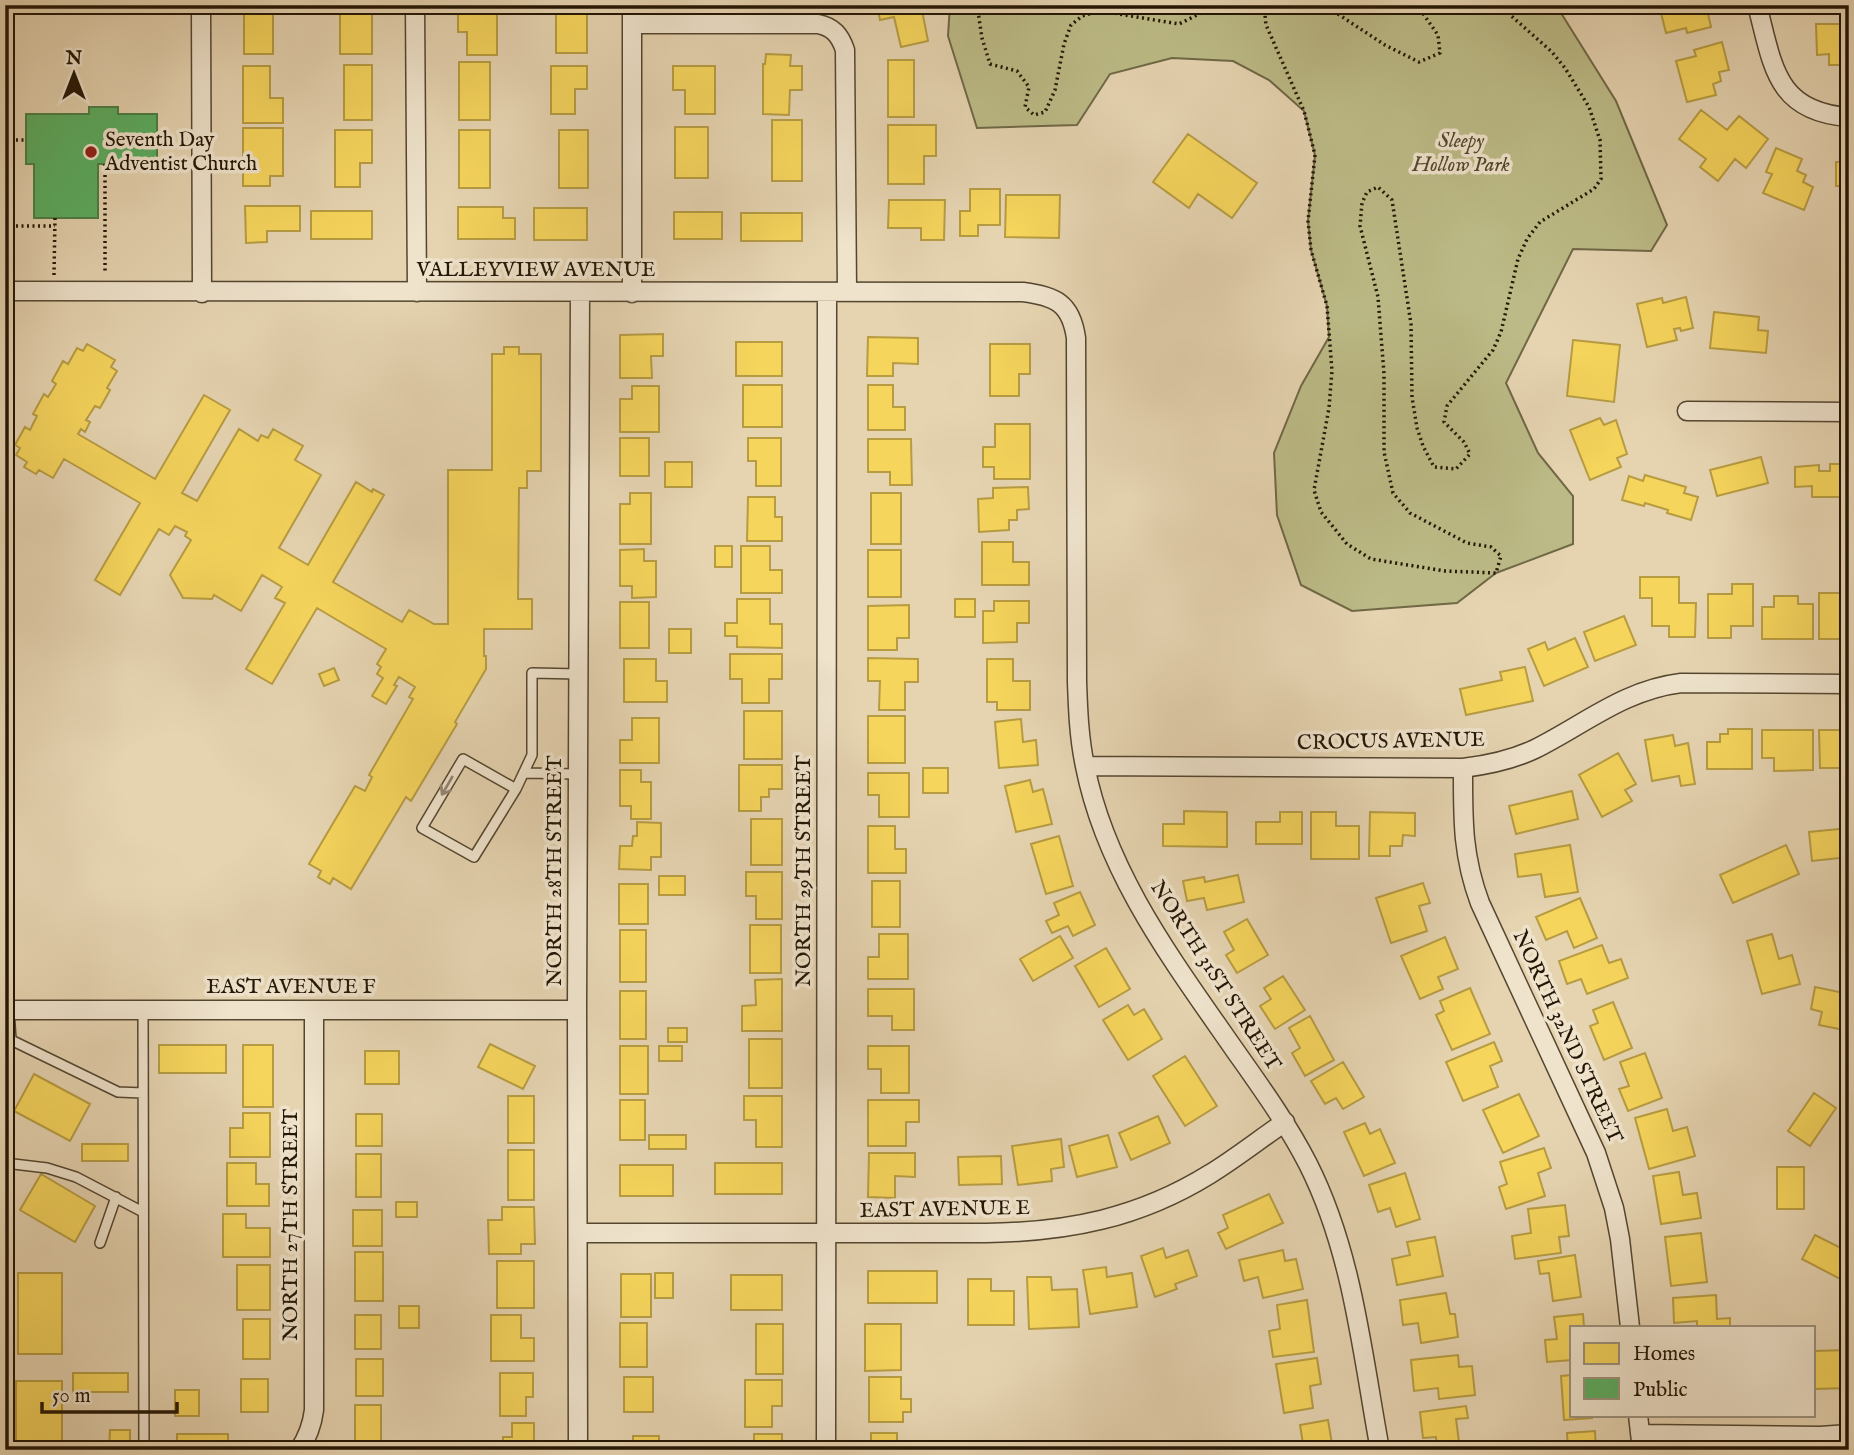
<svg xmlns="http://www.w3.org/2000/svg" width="1854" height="1455" font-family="'IM FELL English',serif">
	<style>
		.green { fill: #bcbb87; stroke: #706846; stroke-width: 2 }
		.homes { fill: #f6d55c; stroke: #b79c42; stroke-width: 2 }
		.public { fill: #5aae61; stroke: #4a8045; stroke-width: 2 }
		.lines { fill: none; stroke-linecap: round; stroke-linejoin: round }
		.lane-casing { stroke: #544630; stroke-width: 12 }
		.street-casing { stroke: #544630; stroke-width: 21 }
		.path { stroke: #231605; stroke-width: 3.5; stroke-dasharray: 2 3.5; stroke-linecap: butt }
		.lane { stroke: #efe3cc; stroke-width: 9 }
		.street { stroke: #efe3cc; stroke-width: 18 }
		.oneway { stroke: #938772 }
		.poi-dot { fill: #8f2418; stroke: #efe3cc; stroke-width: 2.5 }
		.labels { text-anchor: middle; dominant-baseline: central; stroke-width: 7; stroke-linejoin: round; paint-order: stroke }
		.poi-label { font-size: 21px; fill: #231605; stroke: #efe3cc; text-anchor: start }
		.park-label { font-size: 21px; font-style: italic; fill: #51482c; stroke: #efe3cc }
		.street-label { font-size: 21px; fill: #231605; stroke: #efe3cc }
	</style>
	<rect width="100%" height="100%" fill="#e6d4b1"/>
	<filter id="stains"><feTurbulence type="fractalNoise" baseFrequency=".00286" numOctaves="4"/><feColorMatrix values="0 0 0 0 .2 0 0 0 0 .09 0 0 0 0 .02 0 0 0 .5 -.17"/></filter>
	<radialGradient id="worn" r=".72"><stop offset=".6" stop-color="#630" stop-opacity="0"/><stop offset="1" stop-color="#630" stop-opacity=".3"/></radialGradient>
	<path class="green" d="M950,5H1556L1616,101L1667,225L1651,251L1573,249L1506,383L1538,453L1573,496V544L1496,573L1457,603L1352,611L1301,585L1277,515L1274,453L1301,386L1329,337L1327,306L1311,250L1308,221L1315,155L1304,111L1269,80L1233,61L1172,58L1110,74L1077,125L977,128L948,36Z"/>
	<path class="homes" d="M244,5H273V54H244Z
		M340,5H372V54H340Z
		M458,5H497V55H467V32H458Z
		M556,5H587V53H556Z
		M877,5H921L928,41L901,47L894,17L880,20Z
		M1659,5H1706L1711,27L1687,33L1686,28L1666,33Z
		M1849,13V65H1829V54L1817,55L1816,24H1843V14Z
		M1722,42L1729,70L1719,72L1721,81L1713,84L1716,95L1687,102L1676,61L1696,56L1694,50Z
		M766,54L791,55L790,66H802V90H790L789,115L763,114V64H765Z
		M888,60H914V117H888Z
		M459,62H490V120H459Z
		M344,65H372V120H344Z
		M243,66H270V98H283V123H243Z
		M551,66H587V89H575V114H551Z
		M673,66H715V114H685V90H673Z
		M1701,110L1727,130L1739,116L1768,139L1746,168L1735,159L1718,181L1700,167L1706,159L1679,139Z
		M772,120H802V181H772Z
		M888,125H936V156H924V184H888Z
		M675,127H708V178H675Z
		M243,128H283V176H270V186H243Z
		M335,130H372V163H360V187H335Z
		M459,130H490V188H459Z
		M559,130H588V188H559Z
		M1188,134L1257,183L1232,218L1198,194L1189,208L1153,182Z
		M1776,148L1802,159L1797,171L1806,175L1803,182L1813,187L1804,210L1763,193L1772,174L1766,172Z
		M1836,162H1849V210H1847L1848,186H1836Z
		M970,189H1000V225H978V236H960V211H970Z
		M1006,195H1060L1059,238L1005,237Z
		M889,200H945L944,240H921V228H888Z
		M245,206H300V231H267V242L246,243Z
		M458,207H503V218H515V239H458Z
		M534,208H587V240H534Z
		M311,211H372V239H311Z
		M674,212H722V239H674Z
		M741,213H802V241H741Z
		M1686,297L1693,328L1681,331L1680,328L1674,329L1677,340L1647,347L1637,304L1662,298L1663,303Z
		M1714,312L1759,317L1758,330L1768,331L1766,353L1710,348Z
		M663,334V356H651L652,378H620V335Z
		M868,337L918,338V364L893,363V376H867Z
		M1573,340L1620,345L1614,402L1567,396Z
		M736,342H782V376H736Z
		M87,344L115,360L111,367L117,371L107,388L110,390L100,408L95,406L86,420L90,422L85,432L81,429L78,434L155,479L204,395L230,410L182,493L197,501L239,429L258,441L261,435L268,438L273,429L303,446L295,460L321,475L279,548L308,565L356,482L372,492L373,489L384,495L333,582L402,622L409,610L434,624H448V470H492V354H504V347H519V354H541V471H527V488H519L518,599H532V629H484V656H486V669L455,722L457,724L411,801L406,797L351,889L333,878L330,884L318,877L321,871L309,864L355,786L365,791L372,777L369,775L413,699L409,697L415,687L399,677L394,685L397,686L386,704L372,696L383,678L377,674L381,667L377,664L386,649L317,608L272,684L246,669L285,603L275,598L282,587L262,575L241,611L214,595L212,599L183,598L170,575L191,540L185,536L187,532L175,526L169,535L159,529L120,595L95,580L140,503L64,459L53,478L39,470L36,474L24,467L27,462L16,455L20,448L15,445L25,427L30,430L37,416L33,414L44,394L48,397L56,384L52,381L63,361L68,364L77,348L83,351Z
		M990,344H1030V374H1019V396H990Z
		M743,385H782V427H743Z
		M868,385H893V407H905V430H868Z
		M632,386H659V432H620V399H632Z
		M1600,418L1604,425L1616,420L1627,454L1617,458L1621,467L1590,480L1570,430Z
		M995,424H1030V479H994V467H983V447H995Z
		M620,438H649V476H620Z
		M748,438H781V486H756V461H748Z
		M868,439H911L912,485H890V472H868Z
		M1761,457L1768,483L1717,496L1710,470Z
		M665,462H692V487H665Z
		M1830,464H1847V497H1812V486L1795,487V467L1819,465V471H1830Z
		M1645,475L1686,487L1684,493L1698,497L1691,520L1667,513L1668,510L1645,503L1644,506L1622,500L1629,476L1643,481Z
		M1028,487L1029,509L1017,510V520H1009V530L979,532L978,499L993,498V488Z
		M630,493H651V544H620V504H630Z
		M871,493H901V544H871Z
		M748,497H775V517H782V541H747Z
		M982,542H1013V562H1029V585H982Z
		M715,546H732V567H715Z
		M741,546H770V570H782V593H741Z
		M644,549V561H656V597L632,598V586H620V550Z
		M868,550H901V597H868Z
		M1640,577H1679V603H1696L1695,637H1669V626H1652V598H1640Z
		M1732,584H1753V626H1731V638H1708V594H1732Z
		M1819,593H1849V627H1842V639H1819Z
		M1774,596H1798V604H1813V639H1762V607H1774Z
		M737,599H770V624H782V648L737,647V636H725V623H737Z
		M955,599H975V617H955Z
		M994,601H1029V623H1017V642L983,643V611H994Z
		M620,602H649V648H620Z
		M909,605V638H897V650H868V606Z
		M1624,616L1636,645L1595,661L1584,632Z
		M669,629H691V653H669Z
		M1575,638L1588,667L1544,686L1528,649L1545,642L1548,650Z
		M730,654H782V679H769V703H742V679H730Z
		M868,658L918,659V682H905V710H879L880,681H868Z
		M624,659H656V681H667V702H624Z
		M987,659H1013V681H1030V710H997V702H987Z
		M1525,667L1533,701L1466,715L1460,689L1502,680L1500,672Z
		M334,668L339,680L324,686L319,674Z
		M744,711H782V759H744Z
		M868,716H905V763H868Z
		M632,718H659V763H620V740H632Z
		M1021,719L1023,742L1036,740L1038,765L999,768L995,722Z
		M1728,729H1752V769H1707V742H1720V734H1728Z
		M1762,730H1813V770L1774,771V758H1762Z
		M1819,730H1849V768H1820Z
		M1673,735L1675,746L1688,743L1695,784L1681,786L1679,776L1652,781L1645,740Z
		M1618,753L1636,784L1625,790L1632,801L1602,817L1579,775Z
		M739,765H782V789H769V797H761V811H739Z
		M923,768H948V793H923Z
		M620,770H641V782H651V819H631V806H620Z
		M868,773H909V817H879V795H868Z
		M1030,780L1033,792L1043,789L1052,824L1016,832L1005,786Z
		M1572,791L1578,819L1516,834L1509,806Z
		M1184,811L1227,812V847L1163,846V824H1184Z
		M1280,812H1302V844H1256V822H1280Z
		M1311,812H1336V826H1359V859H1311Z
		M1370,812L1415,813V836L1403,835L1402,846H1390V856H1369Z
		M751,819H782V865H751Z
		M637,822L661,823V857H651V870L619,869L620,846H632L633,836H637Z
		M868,826H895V849H906V873H868Z
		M1849,828V857L1812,861L1809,832Z
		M1059,836L1073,886L1046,894L1031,844Z
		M1570,845L1578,892L1545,897L1541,874L1518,877L1515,854Z
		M1786,845L1799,874L1733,903L1720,875Z
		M746,872H782V919H756V896H746Z
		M1238,875L1244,902L1207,910L1204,898L1187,901L1183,881L1204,877L1205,882Z
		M659,876H685V895H659Z
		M872,881H900V927H872Z
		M1423,883L1430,903L1419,906L1427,931L1391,943L1376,898Z
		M619,884H648V924H619Z
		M1080,892L1095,925L1073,936L1068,926L1052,933L1046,921L1059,915L1054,903Z
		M1580,898L1597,938L1574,948L1567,931L1546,940L1536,917Z
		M1247,919L1268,955L1237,973L1226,955L1234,950L1224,932Z
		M750,925H781V973H750Z
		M620,930H646V982H620Z
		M879,934H908V979H868V957H879Z
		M1772,934L1779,959L1792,955L1800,984L1762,994L1747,941Z
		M1060,936L1073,958L1033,981L1020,959Z
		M1445,937L1458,969L1438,977L1443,989L1420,999L1401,956Z
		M1602,945L1609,963L1621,959L1628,978L1587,994L1581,979L1567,984L1559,961Z
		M1106,948L1130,989L1099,1007L1075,966Z
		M1283,976L1305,1010L1275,1029L1260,1006L1271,999L1264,988Z
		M782,979V1031H742V1006L756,1005L755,980Z
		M1815,987L1849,994V1031L1819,1025L1822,1012L1811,1009Z
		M1470,988L1490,1034L1452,1050L1436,1015L1444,1011L1440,1001Z
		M868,989H914V1030H892V1016H868Z
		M620,991H646V1039H620Z
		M1613,1002L1632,1048L1604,1060L1590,1026L1598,1023L1593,1010Z
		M1128,1005L1134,1015L1144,1009L1162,1039L1128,1060L1103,1020Z
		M1310,1016L1334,1060L1305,1076L1292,1053L1300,1048L1289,1028Z
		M668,1028H687V1042H668Z
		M749,1039H782V1088H749Z
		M1494,1042L1502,1061L1490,1066L1498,1087L1463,1101L1446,1062Z
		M490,1044L535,1066L523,1089L478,1067Z
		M159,1045H226V1073H159Z
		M243,1045H273V1107H243Z
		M620,1046H648V1094H620Z
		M659,1046H682V1061H659Z
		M868,1046H909V1093H881V1069H868Z
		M365,1051H399V1084H365Z
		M1645,1053L1662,1098L1628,1111L1619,1089L1629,1086L1620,1062Z
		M1185,1056L1217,1106L1185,1126L1153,1076Z
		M1343,1062L1364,1097L1343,1109L1336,1098L1325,1104L1311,1081Z
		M34,1074L90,1104L70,1141L14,1111Z
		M1814,1093L1836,1108L1810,1146L1788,1131Z
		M1519,1094L1539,1136L1503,1153L1483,1110Z
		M508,1096H534V1143H508Z
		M744,1096H782V1147H756V1120H744Z
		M620,1100H645V1140H620Z
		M868,1100H919V1122H906V1146H868Z
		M1667,1109L1673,1131L1687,1127L1695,1156L1649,1169L1635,1118Z
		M243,1113H270V1157H230V1128H243Z
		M356,1114H382V1146H356Z
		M1158,1116L1170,1143L1131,1160L1119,1133Z
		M1365,1123L1370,1134L1380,1129L1395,1163L1364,1176L1344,1132Z
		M649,1135H686V1149H649Z
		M1108,1135L1117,1167L1077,1177L1069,1146Z
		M1061,1139L1064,1167L1051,1169L1052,1181L1018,1185L1012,1146Z
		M82,1144H128V1161H82Z
		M1544,1148L1551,1168L1538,1173L1545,1196L1506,1209L1499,1187L1507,1184L1500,1162Z
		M508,1150H534V1200H508Z
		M869,1153H915V1177L895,1176V1198L868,1197Z
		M356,1154H381V1197H356Z
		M1001,1156L1002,1184L959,1185L958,1157Z
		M227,1163H256V1184H269V1206H227Z
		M715,1163H782V1194H715Z
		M620,1165H673V1196H620Z
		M1777,1167H1804V1209H1777Z
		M1679,1172L1683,1195L1697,1193L1701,1218L1661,1224L1653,1176Z
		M1405,1173L1420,1219L1396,1227L1390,1208L1378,1212L1369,1185Z
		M41,1174L95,1206L75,1242L20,1210Z
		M1269,1194L1283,1223L1226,1249L1218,1233L1228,1228L1223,1215Z
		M396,1202H417V1217H396Z
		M1565,1205L1569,1236L1559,1237L1561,1253L1515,1259L1512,1236L1531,1233L1528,1209Z
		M502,1207H534L535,1244H521V1254H489L488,1220H502Z
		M353,1210H382V1246H353Z
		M223,1214H246V1228H270V1257H223Z
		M1701,1233L1707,1282L1671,1286L1665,1237Z
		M1815,1235L1849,1252V1271L1844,1281L1802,1259Z
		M1435,1237L1443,1276L1397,1285L1392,1259L1410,1255L1407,1242Z
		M1163,1248L1166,1258L1188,1250L1197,1276L1175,1284L1177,1289L1155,1297L1141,1256Z
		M1283,1250L1285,1261L1296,1259L1303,1289L1263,1298L1258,1277L1244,1281L1239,1260Z
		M355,1252H383V1301H355Z
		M1575,1255L1581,1297L1553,1301L1549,1273L1540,1274L1538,1261Z
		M497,1261H534V1308H497Z
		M237,1265H270V1310H237Z
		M1106,1267L1107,1277L1132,1273L1137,1307L1090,1314L1083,1270Z
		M868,1271H937V1303H868Z
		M18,1273H62V1354H18Z
		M655,1273H673V1298H655Z
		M621,1274H651V1317H621Z
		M731,1275H782V1310H731Z
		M1027,1277H1051L1052,1290L1077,1289L1079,1327L1029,1329Z
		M968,1279H991V1291H1014V1325H968Z
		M1446,1293L1450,1314H1455L1458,1337L1421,1343L1418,1323L1403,1325L1400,1300Z
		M1716,1295L1717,1319L1730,1318V1327H1697V1321L1674,1323L1673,1298Z
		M1307,1300L1314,1352L1273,1357L1269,1331L1280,1329L1277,1305Z
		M399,1306H419V1328H399Z
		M1583,1314L1584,1327H1572V1360L1547,1362L1545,1340L1557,1339L1554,1317Z
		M355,1315H381V1349H355Z
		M491,1315H521V1338H534V1361H491Z
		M243,1319H270V1359H243Z
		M620,1323H647V1367H620Z
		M756,1324H783V1374H756Z
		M865,1324H901V1370L865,1371Z
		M1849,1350V1388L1814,1389V1351Z
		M1458,1355L1459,1367L1472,1366L1475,1395L1439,1399L1438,1388L1414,1391L1411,1360Z
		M1317,1358L1321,1384L1310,1386L1313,1408L1284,1413L1276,1364Z
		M356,1359H383V1396H356Z
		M73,1373H128V1392H73Z
		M500,1373H533V1397H526V1416H500Z
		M1572,1375V1415H1592V1418L1564,1420L1561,1376Z
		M624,1377H653V1412H624Z
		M869,1377H901V1399H911V1412H903V1422H869Z
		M241,1379H268V1412H241Z
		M745,1380H782V1406H772V1427H745Z
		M16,1381H62V1450H16Z
		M175,1390H199V1416H175Z
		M355,1405H381V1441H355Z
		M1466,1406L1468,1418L1456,1419L1460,1450H1437L1436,1437L1423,1438L1420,1412Z
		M1328,1420L1333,1450H1304L1300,1425Z
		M512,1423H534V1450H503V1437H512Z
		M110,1430H130V1450H109Z
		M1595,1431L1596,1450H1568L1567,1433Z
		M871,1433H897V1450H871Z
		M177,1434H228V1450H177Z
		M754,1434H782V1450H754Z
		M633,1436H659V1450H620L633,1449Z"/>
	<path class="public" d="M89,107H118V114H157V164H98V218H34V164H26V114H89Z"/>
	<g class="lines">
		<g class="lane-casing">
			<path id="lane" d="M524,773L578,774
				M516,789L463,759L422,828L474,857L516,789L532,755V673L579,674
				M9,1010L11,1040L118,1092L143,1093
				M143,1010L144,1450
				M5,1163L47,1168L76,1177L143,1212
				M100,1243L116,1197"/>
		</g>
		<g class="street-casing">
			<path id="street" d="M201,5L202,293
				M415,5L417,292
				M632,5V293
				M1757,5C1773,65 1775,112 1849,117
				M632,24H818C833,27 840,35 845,50L847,292
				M5,291L1023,292C1055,296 1071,303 1076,338L1077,682C1078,710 1079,738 1085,766C1106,873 1173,961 1234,1049C1260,1086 1287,1123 1308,1164C1353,1253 1362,1353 1380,1450
				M1687,411L1849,412
				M1085,766L1463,768C1488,765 1512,760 1535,749C1585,724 1624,690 1681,683L1849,684
				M1463,768C1463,818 1462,855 1480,903L1596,1153L1614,1208L1620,1239L1630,1327
				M5,1010H577
				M578,1233H986C1068,1232 1139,1218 1210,1174C1236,1158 1260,1139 1285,1122
				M1638,1415L1642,1450
				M1640,1434L1820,1436L1849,1434
				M299,1450C308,1437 312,1426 314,1410V1010
				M578,1450L577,1010L580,293
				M826,1450L827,292"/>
		</g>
		<path class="path" d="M977,5L982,38L990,64L1017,71L1029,87L1025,107L1034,115L1045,112L1055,90L1064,44L1071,25L1082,16L1101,11L1179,24L1213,7V5
			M1264,5L1266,25L1304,111L1315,155L1308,221L1311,250L1327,306L1332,371L1329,408L1314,490L1321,512L1347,544L1371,559L1445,571L1496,573L1501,556L1491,547L1467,543L1410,513L1393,493L1384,452V374L1378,297L1360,226L1362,203L1367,192L1378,187L1392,200L1411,324L1412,397L1417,428L1423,446L1434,467L1456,469L1470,454L1464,442L1444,422L1447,406L1493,350L1501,332L1518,259L1527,239L1540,222L1594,189L1601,179L1600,140L1589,107L1565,68L1552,52L1499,5
			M1324,5L1385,45L1419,62L1440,53L1438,35L1417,5
			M5,140H26
			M105,164V274
			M105,168H187
			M5,226H55
			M54,275L55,218"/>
		<use href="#lane" class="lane"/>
		<use href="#street" class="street"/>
	</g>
	<defs><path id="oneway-shaft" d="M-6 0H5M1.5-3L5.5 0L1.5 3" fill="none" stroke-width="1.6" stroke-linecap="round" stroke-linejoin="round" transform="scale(1.75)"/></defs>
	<use class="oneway" href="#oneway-shaft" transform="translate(447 786) rotate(120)"/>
	<circle class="poi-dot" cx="91" cy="152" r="7"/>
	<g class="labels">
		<g class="poi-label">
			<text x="105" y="140">Seventh Day<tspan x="105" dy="24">Adventist Church</tspan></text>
		</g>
		<g class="park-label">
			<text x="1461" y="141">Sleepy<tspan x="1461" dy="24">Hollow Park</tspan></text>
		</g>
		<g class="street-label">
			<text x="536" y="270">VALLEYVIEW AVENUE</text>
			<text transform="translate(1391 742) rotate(-1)">CROCUS AVENUE</text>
			<text transform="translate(555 871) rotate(-90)">NORTH 28TH STREET</text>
			<text transform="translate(804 871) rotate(-90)">NORTH 29TH STREET</text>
			<text transform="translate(1215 976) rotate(57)">NORTH 31ST STREET</text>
			<text x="291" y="987">EAST AVENUE F</text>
			<text transform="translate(1567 1037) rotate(65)">NORTH 32ND STREET</text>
			<text transform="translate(945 1210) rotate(-1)">EAST AVENUE E</text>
			<text transform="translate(291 1225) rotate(-90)">NORTH 27TH STREET</text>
		</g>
	</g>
	<rect width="1854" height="1455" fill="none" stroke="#e6d4b1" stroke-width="28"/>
	<rect x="7" y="7" width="1840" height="1441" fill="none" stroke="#231605" stroke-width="3.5"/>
	<rect x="14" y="14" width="1826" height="1427" fill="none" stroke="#231605" stroke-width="2"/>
	<rect x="1570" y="1326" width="245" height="91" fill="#efe3cc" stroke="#9d917c" stroke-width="2"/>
	<rect x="1584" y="1343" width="35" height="21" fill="#f6d55c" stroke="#9d917c" stroke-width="2"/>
	<text x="1633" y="1360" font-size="21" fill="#231605">Homes</text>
	<rect x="1584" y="1378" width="35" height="21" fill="#5aae61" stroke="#9d917c" stroke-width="2"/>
	<text x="1633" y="1396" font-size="21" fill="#231605">Public</text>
	<g transform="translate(74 74)" stroke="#efe3cc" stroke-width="5" paint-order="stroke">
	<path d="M0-5L12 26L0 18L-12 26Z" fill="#231605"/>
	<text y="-10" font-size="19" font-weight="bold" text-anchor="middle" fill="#231605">N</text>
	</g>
	<path d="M42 1402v10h135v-10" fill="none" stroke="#231605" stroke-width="3.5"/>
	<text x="52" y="1402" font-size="21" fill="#231605" stroke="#efe3cc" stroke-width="5" paint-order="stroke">50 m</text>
	<rect width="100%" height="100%" filter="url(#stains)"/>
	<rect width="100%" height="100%" fill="url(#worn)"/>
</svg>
